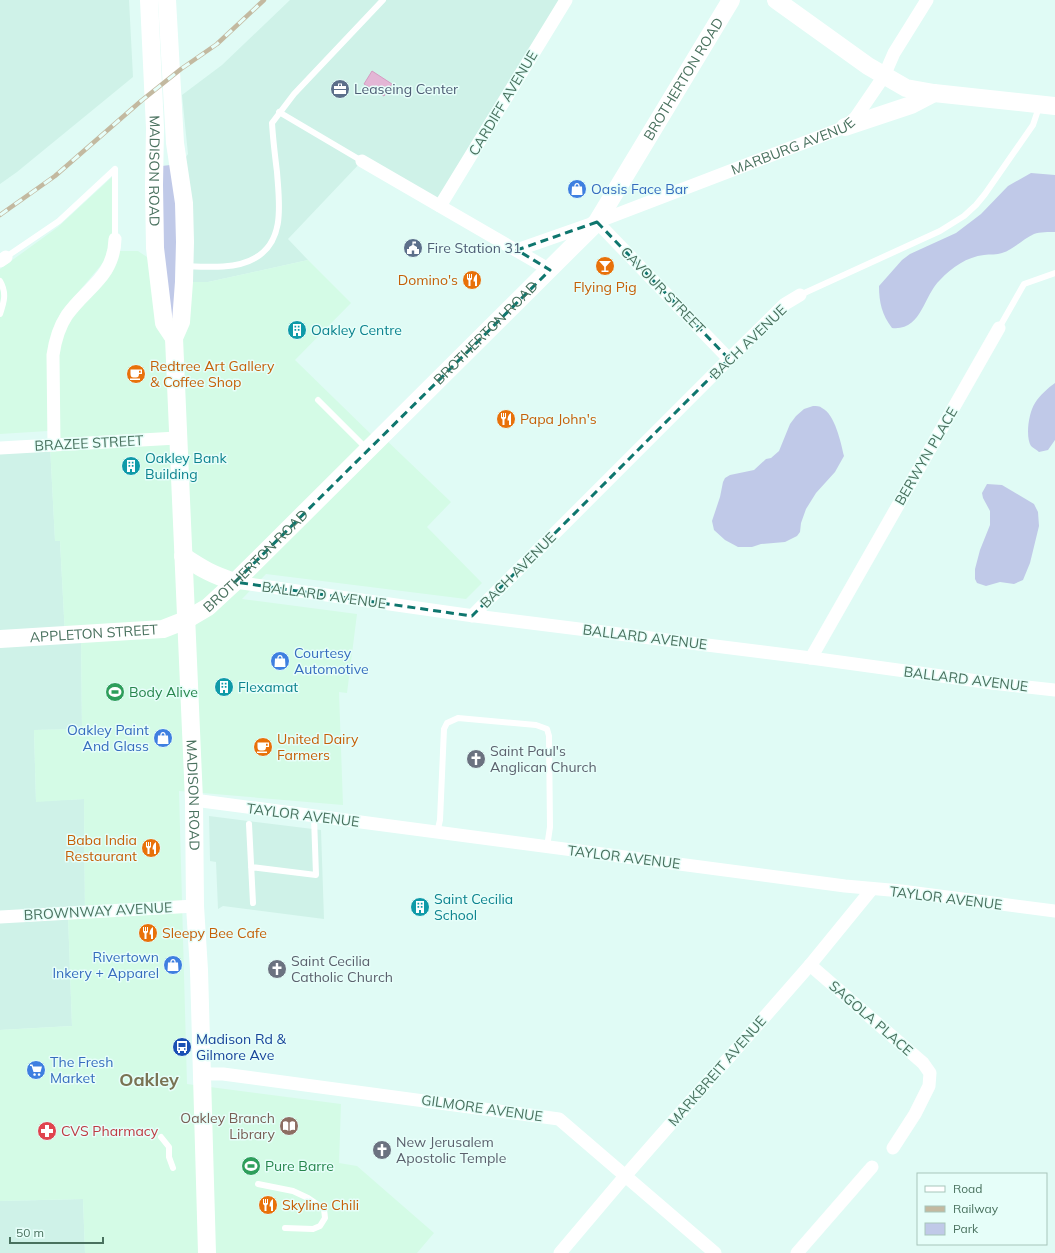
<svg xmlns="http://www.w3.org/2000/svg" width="1055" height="1253" font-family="Mulish,sans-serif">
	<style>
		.residential { fill: #cff2e8 }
		.commercial { fill: #d4fbe6 }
		.green { fill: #c0c9e8 }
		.water { fill: #e3b6d5; stroke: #d59cc2 }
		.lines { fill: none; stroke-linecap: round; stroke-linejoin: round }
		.lane { stroke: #fff; stroke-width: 6 }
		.street { stroke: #fff; stroke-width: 13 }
		.secondary { stroke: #fff; stroke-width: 18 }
		.rail-casing { stroke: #c3b9a0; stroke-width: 4.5 }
		.rail { stroke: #e6fef9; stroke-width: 3; stroke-dasharray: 9; stroke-linecap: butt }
		.marked { fill: none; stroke: #0f766e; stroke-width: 3; stroke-dasharray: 8 5; stroke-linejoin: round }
		.labels { text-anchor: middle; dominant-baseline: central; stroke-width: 3; stroke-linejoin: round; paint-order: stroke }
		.street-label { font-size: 14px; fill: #49715e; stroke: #e6fef9 }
		.service-label { font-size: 14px; fill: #4e5e75; stroke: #e6fef9; text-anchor: start }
		.shop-label { font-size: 14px; fill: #366cbe; stroke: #e6fef9; text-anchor: start }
		.food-label { font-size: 14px; fill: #c56008; stroke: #e6fef9; text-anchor: start }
		.culture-label { font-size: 14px; fill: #0d838f; stroke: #e6fef9; text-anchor: start }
		.leisure-label { font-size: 14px; fill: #27864d; stroke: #e6fef9; text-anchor: start }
		.worship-label { font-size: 14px; fill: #5b616d; stroke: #e6fef9; text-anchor: start }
		.transit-label { font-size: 14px; fill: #164399; stroke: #e6fef9; text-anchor: start }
		.education-label { font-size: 14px; fill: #785e54; stroke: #e6fef9; text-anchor: end }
		.health-label { font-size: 14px; fill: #be3a42; stroke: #e6fef9; text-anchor: start }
		.district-label { font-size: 18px; font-weight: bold; fill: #7a7353; stroke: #e6fef9 }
	</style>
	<rect width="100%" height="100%" fill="#e0fbf5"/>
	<path class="residential" d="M0,0H129L133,77L17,172L0,184Z
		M290,0H566L440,206L362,161L288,239L308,260L208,282H184L186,157L188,154L182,95L222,65Z
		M50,445L55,540L60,541L65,635L81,634L82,729L34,730L36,801L84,799L85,915H68L72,1026L0,1030V448Z
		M209,816L321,830L324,919L223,906L218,909L216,862L210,861Z
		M83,1199L85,1253H0V1201Z"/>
	<path class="commercial" d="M112,177V235L107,258L60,314L49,344L48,431L0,434V269L58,227Z
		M117,251H138L184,282H208L308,260L351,303L295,360L378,441L383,437L451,502L427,527L482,583L466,599L266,574L242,599L357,614L347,693L339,692L343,805L179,791L187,1084L341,1104L339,1163L357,1166L434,1233L417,1253H85L83,1199L0,1201V1030L72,1026L68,915L85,914L84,799L36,802L34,730L82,729L81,635L65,636L60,541H55L50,445L58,358L62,335L76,310Z"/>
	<path class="green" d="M170,165L177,200L175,318H170L163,277L162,166Z
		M1031,173L1055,175V232C1049,232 1040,232 1034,234C1023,239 1014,249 1002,253C997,255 990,254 984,255C967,257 952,267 940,280C923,296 922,331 892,328C882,315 879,302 879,286L902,260L910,254L956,233L981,214L1008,186Z
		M1055,383V440L1048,450L1039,452C1037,450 1033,448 1031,446C1025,436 1029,412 1035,403C1040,395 1048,388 1055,383Z
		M813,406C816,406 820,406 822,408C835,414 841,443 844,456L835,472L816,493L806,509L801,523L800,532L797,536L785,542L761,544L752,547H738L725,540L714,530L712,521L720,497L723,482L725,478L730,475L754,470L766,459L771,458L779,451L790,424L796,416L804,409Z
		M987,484L1002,485L1034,504L1038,512L1039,526L1030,563L1023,580L1014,584L1000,582L986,586L977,583L975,579V569L980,550L990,525V511L983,498L982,493Z"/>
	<path class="water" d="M372,71L392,84L384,96L364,84Z"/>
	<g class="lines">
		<path class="lane" d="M279,112L362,161
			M115,239V169
			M6,257L59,221L115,169
			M186,266C207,267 237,269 255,258C286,241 279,201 277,172C275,156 273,140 272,123L294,94L383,0
			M0,281C7,293 4,302 0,314
			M800,295L940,231L964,216L976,205L985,194L1033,125L1039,107
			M999,328L1024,284L1055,273
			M318,400L367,449
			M249,824L253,903
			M437,833L440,820L444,729L447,723L458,718L536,725L547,729L549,736L550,827L547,847
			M251,867L316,875L314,817
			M161,1137L169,1147V1157L173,1168
			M258,1184L293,1191L308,1198L324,1209L325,1218L320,1226L313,1229L285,1228"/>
		<g class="street">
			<path d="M362,161L550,270"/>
			<path d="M440,206L566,0"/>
			<path d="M597,222L729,359"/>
			<path id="s1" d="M517,250L597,222L845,127L856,117L884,76L894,53L927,0"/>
			<path d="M0,261L6,257"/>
			<path d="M54,445L53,355C55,341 59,327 67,315C86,288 114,277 115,239"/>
			<path d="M0,448L177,438"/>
			<path d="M235,582L467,615L811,658L992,683L1055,690"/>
			<path d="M472,616L729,359L785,304L800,295"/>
			<path d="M811,658L999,328"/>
			<path d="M194,800L845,886L901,891L1055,911"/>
			<path d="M0,917L195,906"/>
			<path d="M810,965L923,1063L930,1073L929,1086L915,1114L893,1148"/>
			<path d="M202,1074H223L559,1119L715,1253"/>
			<path d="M560,1253L626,1175L810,965L872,889"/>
			<path d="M797,1253L872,1167"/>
		</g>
		<g class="secondary">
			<path id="s2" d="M149,0L155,128L154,185L155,248L164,323L174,338"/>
			<path id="s3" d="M167,0L175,143L184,203L185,242L184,282L181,322L174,338L194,800L195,906L199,970L207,1253"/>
			<path d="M776,0L868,66L906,88L934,93L1055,106"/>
			<path d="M845,127L911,105L934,93"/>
			<path d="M183,556C202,569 213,575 235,582"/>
			<path id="s4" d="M0,639L163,629L186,620L208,607L235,582L597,222L731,0"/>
		</g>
		<g class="rail-casing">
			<path id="rail" d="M0,215L55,176L141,101L181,69L217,44L264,0"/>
		</g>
		<use href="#rail" class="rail"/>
	</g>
	<path class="marked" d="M597,222L729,359L472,616L235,582L550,270L517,250Z"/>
	<defs>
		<g id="office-disc" transform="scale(1)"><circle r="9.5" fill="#5c6f8a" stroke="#e6fef9"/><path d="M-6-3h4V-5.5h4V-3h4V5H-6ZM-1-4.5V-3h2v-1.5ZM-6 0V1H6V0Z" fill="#fff"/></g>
		<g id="shop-disc" transform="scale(1)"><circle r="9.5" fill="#3f7fe0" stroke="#e6fef9"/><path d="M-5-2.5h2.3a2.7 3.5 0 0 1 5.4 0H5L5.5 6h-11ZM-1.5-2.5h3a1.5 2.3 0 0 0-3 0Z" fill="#fff"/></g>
		<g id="civic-disc" transform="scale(1)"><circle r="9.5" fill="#5c6f8a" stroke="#e6fef9"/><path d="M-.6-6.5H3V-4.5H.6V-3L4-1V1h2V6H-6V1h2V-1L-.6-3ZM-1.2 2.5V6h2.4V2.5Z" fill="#fff"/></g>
		<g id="bar-disc" transform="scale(1)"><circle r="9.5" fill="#e8710a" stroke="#e6fef9"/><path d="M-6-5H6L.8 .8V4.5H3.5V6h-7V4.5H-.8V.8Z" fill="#fff"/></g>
		<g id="restaurant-disc" transform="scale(1)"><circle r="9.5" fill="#e8710a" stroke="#e6fef9"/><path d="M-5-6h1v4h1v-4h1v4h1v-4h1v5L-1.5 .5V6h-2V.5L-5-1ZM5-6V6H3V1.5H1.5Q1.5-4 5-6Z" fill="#fff"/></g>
		<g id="building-disc" transform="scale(1)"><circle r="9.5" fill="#0f9aa8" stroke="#e6fef9"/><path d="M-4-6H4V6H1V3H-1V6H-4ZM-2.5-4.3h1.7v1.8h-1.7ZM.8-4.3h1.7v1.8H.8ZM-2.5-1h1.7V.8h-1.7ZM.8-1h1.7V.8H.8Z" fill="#fff"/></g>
		<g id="cafe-disc" transform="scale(1)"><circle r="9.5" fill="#e8710a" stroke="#e6fef9"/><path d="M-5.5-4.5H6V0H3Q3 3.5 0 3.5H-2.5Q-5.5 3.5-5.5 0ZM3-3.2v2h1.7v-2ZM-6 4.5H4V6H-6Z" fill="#fff"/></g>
		<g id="stadium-disc" transform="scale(1)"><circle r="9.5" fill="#2e9e5b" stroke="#e6fef9"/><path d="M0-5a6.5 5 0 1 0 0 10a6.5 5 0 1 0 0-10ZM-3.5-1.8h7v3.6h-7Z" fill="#fff"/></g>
		<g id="church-disc" transform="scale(1)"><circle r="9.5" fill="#6b7280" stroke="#e6fef9"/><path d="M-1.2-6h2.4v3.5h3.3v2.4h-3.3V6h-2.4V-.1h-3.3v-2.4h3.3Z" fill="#fff"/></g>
		<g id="bus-disc" transform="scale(1)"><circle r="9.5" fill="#1a4fb4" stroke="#e6fef9"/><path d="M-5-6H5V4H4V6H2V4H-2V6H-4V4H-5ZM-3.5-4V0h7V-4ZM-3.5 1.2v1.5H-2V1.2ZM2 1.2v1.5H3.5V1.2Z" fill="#fff"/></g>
		<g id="supermarket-disc" transform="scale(1)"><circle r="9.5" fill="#3f7fe0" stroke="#e6fef9"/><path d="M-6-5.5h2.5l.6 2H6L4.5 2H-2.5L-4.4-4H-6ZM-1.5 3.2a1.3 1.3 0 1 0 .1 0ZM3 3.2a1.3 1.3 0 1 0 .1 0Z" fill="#fff"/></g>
		<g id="library-disc" transform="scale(1)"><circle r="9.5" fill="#8d6e63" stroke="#e6fef9"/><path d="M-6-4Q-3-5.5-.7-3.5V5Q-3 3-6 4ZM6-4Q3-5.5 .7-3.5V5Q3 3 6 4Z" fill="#fff"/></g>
		<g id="pharmacy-disc" transform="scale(1)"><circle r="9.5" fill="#e0444e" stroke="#e6fef9"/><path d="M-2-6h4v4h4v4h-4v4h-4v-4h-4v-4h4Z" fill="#fff"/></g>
	</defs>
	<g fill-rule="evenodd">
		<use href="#office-disc" x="340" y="89"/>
		<use href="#shop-disc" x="577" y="189"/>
		<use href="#civic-disc" x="413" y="248"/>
		<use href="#bar-disc" x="605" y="266"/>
		<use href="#restaurant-disc" x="472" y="280"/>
		<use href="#building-disc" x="297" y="330"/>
		<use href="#cafe-disc" x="136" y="374"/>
		<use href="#restaurant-disc" x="506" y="419"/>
		<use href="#building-disc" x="131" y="466"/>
		<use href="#shop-disc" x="280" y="661"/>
		<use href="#building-disc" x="224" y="687"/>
		<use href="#stadium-disc" x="115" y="692"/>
		<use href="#shop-disc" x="163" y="738"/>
		<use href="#cafe-disc" x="263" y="747"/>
		<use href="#church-disc" x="476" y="759"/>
		<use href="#restaurant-disc" x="151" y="848"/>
		<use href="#building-disc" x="420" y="907"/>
		<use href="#restaurant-disc" x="148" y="933"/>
		<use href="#shop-disc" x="173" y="965"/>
		<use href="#church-disc" x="277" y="969"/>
		<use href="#bus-disc" x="182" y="1047"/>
		<use href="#supermarket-disc" x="36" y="1070"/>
		<use href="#library-disc" x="289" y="1126"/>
		<use href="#pharmacy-disc" x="47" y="1131"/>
		<use href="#church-disc" x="382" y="1150"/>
		<use href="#stadium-disc" x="251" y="1166"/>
		<use href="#restaurant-disc" x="268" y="1205"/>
	</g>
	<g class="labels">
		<g class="street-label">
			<text stroke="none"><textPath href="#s4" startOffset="928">BROTHERTON ROAD</textPath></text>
			<text transform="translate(503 103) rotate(-59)">CARDIFF AVENUE</text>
			<text stroke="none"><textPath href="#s1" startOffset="295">MARBURG AVENUE</textPath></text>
			<text stroke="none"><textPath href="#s2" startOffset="171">MADISON ROAD</textPath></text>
			<text transform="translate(663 290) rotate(46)">CAVOUR STREET</text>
			<text stroke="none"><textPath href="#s4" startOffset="604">BROTHERTON ROAD</textPath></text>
			<text transform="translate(748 342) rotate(-44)">BACH AVENUE</text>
			<text transform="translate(89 443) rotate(-3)">BRAZEE STREET</text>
			<text transform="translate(926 456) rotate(-60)">BERWYN PLACE</text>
			<text stroke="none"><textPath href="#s4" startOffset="280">BROTHERTON ROAD</textPath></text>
			<text transform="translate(518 570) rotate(-45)">BACH AVENUE</text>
			<text transform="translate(324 595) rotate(8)">BALLARD AVENUE</text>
			<text stroke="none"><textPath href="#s4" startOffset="94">APPLETON STREET</textPath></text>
			<text transform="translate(645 637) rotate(7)">BALLARD AVENUE</text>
			<text transform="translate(966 679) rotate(7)">BALLARD AVENUE</text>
			<text stroke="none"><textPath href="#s3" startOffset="798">MADISON ROAD</textPath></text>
			<text transform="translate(303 815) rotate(7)">TAYLOR AVENUE</text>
			<text transform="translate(624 857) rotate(7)">TAYLOR AVENUE</text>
			<text transform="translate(946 898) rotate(7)">TAYLOR AVENUE</text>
			<text transform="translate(98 911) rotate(-3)">BROWNWAY AVENUE</text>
			<text transform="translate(871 1018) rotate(41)">SAGOLA PLACE</text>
			<text transform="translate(717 1071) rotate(-49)">MARKBREIT AVENUE</text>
			<text transform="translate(482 1108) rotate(8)">GILMORE AVENUE</text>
		</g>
		<g class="service-label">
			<text x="354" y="89">Leaseing Center</text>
			<text x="427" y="248">Fire Station 31</text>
		</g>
		<g class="shop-label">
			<text x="591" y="189">Oasis Face Bar</text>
			<text x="294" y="653">Courtesy<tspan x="294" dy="16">Automotive</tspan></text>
			<text x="149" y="730" text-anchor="end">Oakley Paint<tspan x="149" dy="16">And Glass</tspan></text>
			<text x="159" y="957" text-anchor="end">Rivertown<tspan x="159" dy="16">Inkery + Apparel</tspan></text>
			<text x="50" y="1062">The Fresh<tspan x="50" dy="16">Market</tspan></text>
		</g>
		<g class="food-label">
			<text x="458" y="280" text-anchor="end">Domino's</text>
			<text x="605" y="287" text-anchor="middle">Flying Pig</text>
			<text x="150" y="366">Redtree Art Gallery<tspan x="150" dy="16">&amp; Coffee Shop</tspan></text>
			<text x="520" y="419">Papa John's</text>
			<text x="277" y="739">United Dairy<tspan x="277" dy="16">Farmers</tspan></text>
			<text x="137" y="840" text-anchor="end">Baba India<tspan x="137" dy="16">Restaurant</tspan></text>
			<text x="162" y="933">Sleepy Bee Cafe</text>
			<text x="282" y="1205">Skyline Chili</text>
		</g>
		<g class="culture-label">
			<text x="311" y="330">Oakley Centre</text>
			<text x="145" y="458">Oakley Bank<tspan x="145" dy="16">Building</tspan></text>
			<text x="238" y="687">Flexamat</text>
			<text x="434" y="899">Saint Cecilia<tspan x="434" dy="16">School</tspan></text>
		</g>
		<g class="leisure-label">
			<text x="129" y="692">Body Alive</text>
			<text x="265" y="1166">Pure Barre</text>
		</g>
		<g class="worship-label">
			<text x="490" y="751">Saint Paul's<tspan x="490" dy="16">Anglican Church</tspan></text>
			<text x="291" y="961">Saint Cecilia<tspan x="291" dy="16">Catholic Church</tspan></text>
			<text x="396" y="1142">New Jerusalem<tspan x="396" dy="16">Apostolic Temple</tspan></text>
		</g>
		<g class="transit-label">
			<text x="196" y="1039">Madison Rd &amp;<tspan x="196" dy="16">Gilmore Ave</tspan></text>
		</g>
		<g class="education-label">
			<text x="275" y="1118">Oakley Branch<tspan x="275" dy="16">Library</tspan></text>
		</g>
		<g class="health-label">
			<text x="61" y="1131">CVS Pharmacy</text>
		</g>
		<g class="district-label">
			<text x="149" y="1079">Oakley</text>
		</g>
	</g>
	<rect x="917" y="1173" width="130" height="72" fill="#e6fef9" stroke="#a7c6bb"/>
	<rect x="925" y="1186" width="20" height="6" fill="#ffffff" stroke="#a7c6bb"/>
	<text x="953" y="1193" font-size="12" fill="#49715e">Road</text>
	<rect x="925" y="1206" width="20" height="6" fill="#c3b9a0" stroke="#a7c6bb"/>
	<text x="953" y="1213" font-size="12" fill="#49715e">Railway</text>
	<rect x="925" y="1223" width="20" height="12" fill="#c0c9e8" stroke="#a7c6bb"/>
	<text x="953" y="1233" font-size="12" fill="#49715e">Park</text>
	<path d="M10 1237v6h93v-6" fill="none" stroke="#49715e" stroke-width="2"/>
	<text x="16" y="1237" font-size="12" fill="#49715e" stroke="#e6fef9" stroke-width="3" paint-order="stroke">50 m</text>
</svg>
